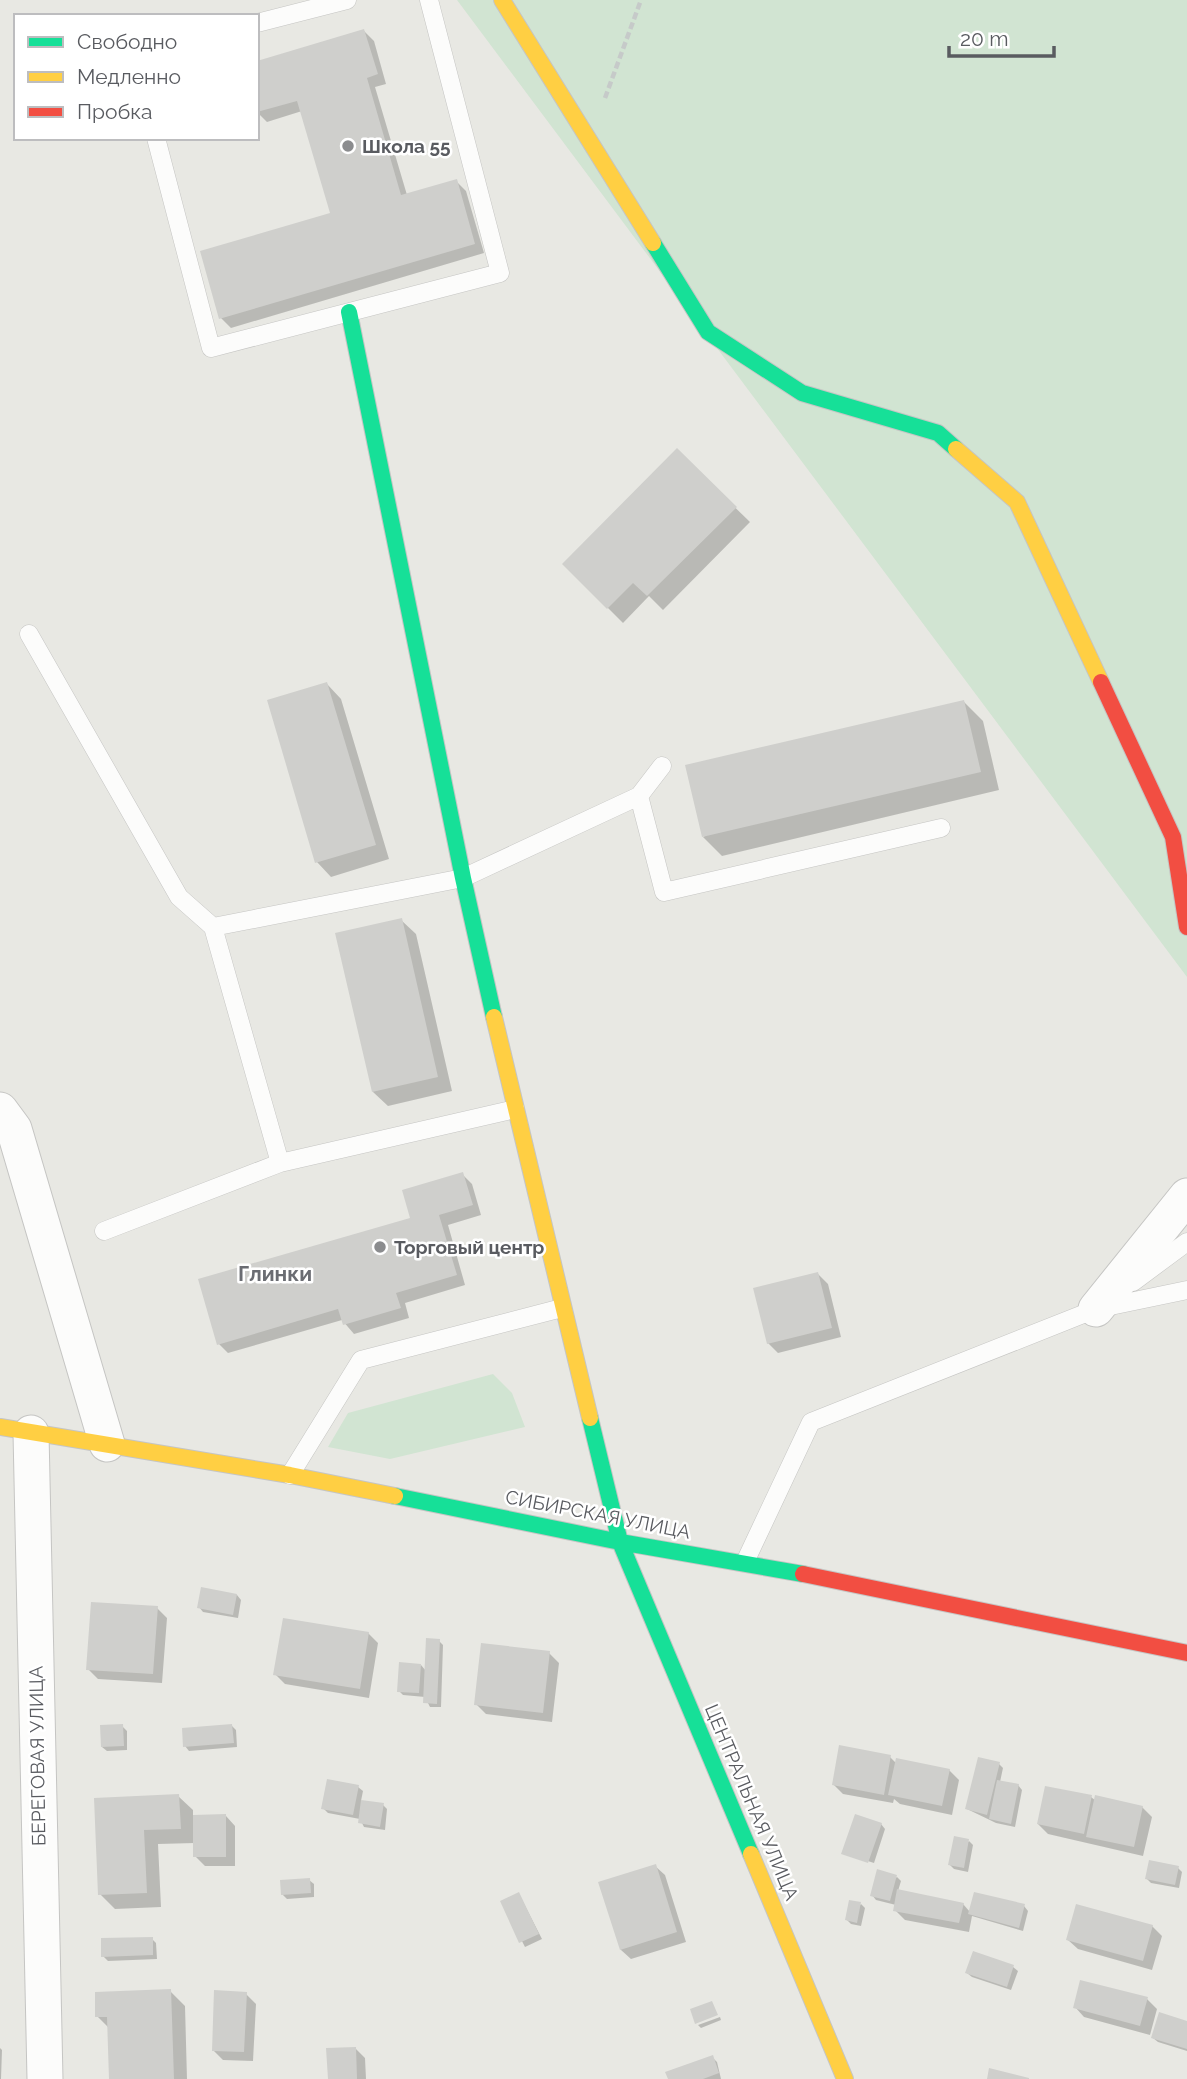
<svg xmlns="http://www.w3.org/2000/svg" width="1187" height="2079" font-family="Raleway,sans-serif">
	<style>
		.green { fill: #d1e4d2 }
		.shadow { fill: #0003 }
		.building { fill: #cfcfcc }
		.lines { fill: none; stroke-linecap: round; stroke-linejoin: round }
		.lane-casing { stroke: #c5c5c3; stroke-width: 19 }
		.street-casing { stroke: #c5c5c3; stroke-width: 37 }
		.fast-casing { stroke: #c5c5c4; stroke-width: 18 }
		.slow-casing { stroke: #c5c5c4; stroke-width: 18 }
		.jam-casing { stroke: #c5c5c4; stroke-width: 18 }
		.path { stroke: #c6cac9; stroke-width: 4.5; stroke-dasharray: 7 3.5; stroke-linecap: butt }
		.lane { stroke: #fcfcfb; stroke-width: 18 }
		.street { stroke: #fcfcfb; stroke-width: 35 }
		.fast { stroke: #16e098; stroke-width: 16 }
		.slow { stroke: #ffcf43; stroke-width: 16 }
		.jam { stroke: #f24e42; stroke-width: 16 }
		.poi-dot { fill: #8b8c8e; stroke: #fff; stroke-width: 2.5 }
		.labels { text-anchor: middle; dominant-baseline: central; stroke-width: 5; stroke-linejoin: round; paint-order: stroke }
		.poi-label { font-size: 19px; font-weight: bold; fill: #595b60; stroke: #fff; text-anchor: start }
		.street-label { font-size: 19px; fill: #595b60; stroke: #fff }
		.neighbourhood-label { font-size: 21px; font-weight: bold; fill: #6a6c72; stroke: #fff }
	</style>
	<rect width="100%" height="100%" fill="#e8e8e3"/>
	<path class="green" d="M457,0H1187V977Z
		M493,1374L512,1393L525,1427L390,1459L328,1447L348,1413Z"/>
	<path class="shadow" d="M364,31L374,41L386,84L375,87L407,195L456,181L466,191L484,253L231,328L221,318L332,214L302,111L267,122L257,112V62Z
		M677,451L750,522L663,610L649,596L623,623L564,564Z
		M327,684L341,699L389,859L331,877L317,862Z
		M964,702L983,721L999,790L722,856L703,837Z
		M401,920L416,934L452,1091L388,1106L373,1092Z
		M462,1174L472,1184L481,1215L448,1225L465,1285L405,1303L409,1318L354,1334L342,1320L228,1353L219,1344L412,1219Z
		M818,1274L828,1284L841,1337L778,1353L768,1343Z
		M237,1595L241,1600L238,1618L203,1612L199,1607Z
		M157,1608L167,1618L162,1683L98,1679L88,1669Z
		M368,1633L378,1643L369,1698L285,1684L275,1674Z
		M439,1641L443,1645L441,1707H430L425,1697L403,1695L399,1691L421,1665L426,1671Z
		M549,1653L559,1663L552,1722L486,1714L476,1704Z
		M231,1725L236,1730L237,1747L189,1751L185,1746Z
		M122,1726L127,1731V1750L107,1751L102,1747Z
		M890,1757L896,1763L949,1770L959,1780L952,1815L900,1804L894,1799L893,1803L843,1794L833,1784Z
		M999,1764L1003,1768L1000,1782L1018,1785L1022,1790L1015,1827L996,1823L967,1809Z
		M358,1787L363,1791L361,1801L383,1805L387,1809L385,1830L364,1827L360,1819L328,1813L323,1808Z
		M178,1796L193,1810V1816H226L235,1826V1866H205L195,1856V1843L158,1844L161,1907L115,1909L100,1894L95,1799Z
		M1091,1797L1096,1801L1142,1807L1152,1817L1143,1856L1048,1834L1038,1824Z
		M881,1824L885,1829L874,1863L843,1853Z
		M969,1841L973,1845L968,1872L954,1869L950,1865Z
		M655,1866L665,1875L686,1942L631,1959L621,1950L600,1883Z
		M1178,1868L1182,1872L1179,1888L1151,1883L1147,1879Z
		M897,1877L901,1881L898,1891L963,1904L970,1912L1024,1906L1028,1911L1023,1931L972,1916L969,1932L905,1920L895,1910L896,1905L876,1900L872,1895Z
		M309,1880L314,1884V1897L287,1899L282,1894Z
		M519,1894L542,1939L525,1947L502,1902Z
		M861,1904L865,1908L861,1926L851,1924L847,1920Z
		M1152,1926L1162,1936L1152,1970L1078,1949L1068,1940Z
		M152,1939L156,1943L157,1959L108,1961L103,1956Z
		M1013,1967L1018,1971L1011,1990L972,1977L967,1973Z
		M170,1991L185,2006L187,2079H110L109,2028L97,2016Z
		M246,1994L256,2004L253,2061L223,2060L213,2050Z
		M1147,1999L1157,2009L1150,2035L1084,2017L1075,2007Z
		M720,2017L721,2020L701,2028L698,2025Z
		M1187,2023V2051L1158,2042L1153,2038Z
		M0,2048L2,2050L1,2079H0Z
		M355,2048L365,2058L366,2079H329Z
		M712,2057L717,2062L721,2079H670Z"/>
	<path class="building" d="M364,29L378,74L367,78L401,195L457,179L475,244L219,319L200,251L330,213L297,101L257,112V61Z
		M677,448L737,507L647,596L633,583L607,609L562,564Z
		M327,682L376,845L315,863L267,700Z
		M964,700L981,772L702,837L685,765Z
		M402,918L438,1077L372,1092L335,933Z
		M463,1172L473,1205L439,1215L457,1275L396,1293L401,1308L343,1325L338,1309L217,1345L198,1279L410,1218L402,1190Z
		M818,1272L832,1328L767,1344L753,1288Z
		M201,1587L237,1594L233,1615L197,1608Z
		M91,1602L158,1606L153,1674L86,1670Z
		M283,1618L369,1632L360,1689L273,1675Z
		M426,1638L440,1639L437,1704L423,1703Z
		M481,1643L550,1651L543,1713L474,1705Z
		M399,1662L421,1664L419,1693L397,1692Z
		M123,1724L124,1746L101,1747L100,1725Z
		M232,1724L234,1743L183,1747L182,1728Z
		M839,1745L891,1755L884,1795L832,1785Z
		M978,1757L1000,1762L987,1815L965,1809Z
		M896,1758L950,1769L942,1806L888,1795Z
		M327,1779L359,1785L353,1815L321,1809Z
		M997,1780L1019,1784L1011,1824L989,1819Z
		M1045,1786L1092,1795L1084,1834L1037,1824Z
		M179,1794L181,1829L144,1830L147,1893L98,1895L94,1798Z
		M1095,1795L1143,1806L1134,1847L1086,1837Z
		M361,1800L384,1803L380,1827L358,1823Z
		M226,1814V1857H193V1815Z
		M855,1814L882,1823L868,1863L841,1854Z
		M954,1836L969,1839L964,1868L948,1865Z
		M1149,1860L1179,1866L1175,1885L1145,1879Z
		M656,1864L677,1932L620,1950L598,1882Z
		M877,1869L897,1875L890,1901L870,1896Z
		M310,1878L311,1893L281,1895L280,1880Z
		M897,1889L964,1903L959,1923L893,1911Z
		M519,1892L539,1934L519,1943L500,1901Z
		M974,1892L1025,1904L1019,1928L968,1914Z
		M849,1900L861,1902L857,1923L845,1920Z
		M1076,1904L1153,1925L1143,1961L1066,1940Z
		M153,1937V1955L101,1957V1938Z
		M973,1951L1014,1965L1007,1987L965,1973Z
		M1080,1980L1148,1997L1140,2026L1073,2008Z
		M171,1989L174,2079H109L107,2017H95V1992Z
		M214,1990L247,1992L244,2052L212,2051Z
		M712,2001L718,2015L695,2024L690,2009Z
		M1159,2012L1187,2021V2049L1151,2038Z
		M356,2047L357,2079H328L326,2048Z
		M713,2055L719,2073L703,2079H668L665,2072Z
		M989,2068L1029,2078V2079H987Z"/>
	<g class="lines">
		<g class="lane-casing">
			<path id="lane" d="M257,23L347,0
				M156,138L211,348L500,273L429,0
				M29,634L179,897L213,927L280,1163
				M639,796L662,766
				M213,927L463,878L639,796L664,892L941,828
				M104,1231L280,1163L515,1109
				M1133,1282L1187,1242
				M290,1475L361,1360L562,1308
				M745,1562L811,1422L1096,1309L1187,1290"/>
		</g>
		<g class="street-casing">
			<path id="street" d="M0,1110L14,1129L107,1444
				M1096,1309L1187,1196
				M31,1433L45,2079"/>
		</g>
		<g class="fast-casing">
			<path id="fast" d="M653,243L708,332L802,393L938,433L956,449
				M349,312L463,878L494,1017
				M590,1418L620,1542L751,1854
				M395,1496L620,1542L803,1574"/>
		</g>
		<g class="slow-casing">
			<path id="slow" d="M502,0L653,243
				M956,449L1017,502L1101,682
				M494,1017L590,1418
				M0,1427L290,1475L395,1496
				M751,1854L845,2079"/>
		</g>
		<g class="jam-casing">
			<path id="jam" d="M1101,682L1173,837L1187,927
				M803,1574L1187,1653"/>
		</g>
		<path class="path" d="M605,98L641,0"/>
		<use href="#lane" class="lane"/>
		<use href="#street" class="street"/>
		<use href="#fast" class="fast"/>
		<use href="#slow" class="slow"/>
		<use href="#jam" class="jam"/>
	</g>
	<g class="poi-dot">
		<circle cx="348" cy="146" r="7"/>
		<circle cx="380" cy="1247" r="7"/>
	</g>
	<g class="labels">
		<g class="poi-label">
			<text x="362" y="146">Школа 55</text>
			<text x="394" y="1247">Торговый центр</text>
		</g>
		<g class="street-label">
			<text transform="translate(598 1514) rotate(11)">СИБИРСКАЯ УЛИЦА</text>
			<text transform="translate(37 1756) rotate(-91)">БЕРЕГОВАЯ УЛИЦА</text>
			<text transform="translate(752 1802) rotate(67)">ЦЕНТРАЛЬНАЯ УЛИЦА</text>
		</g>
		<g class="neighbourhood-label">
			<text x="275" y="1273">Глинки</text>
		</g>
	</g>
	<rect x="14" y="14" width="245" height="126" fill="#ffffff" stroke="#bdbdbf" stroke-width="2"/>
	<rect x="28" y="37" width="35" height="10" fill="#16e098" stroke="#bdbdbf" stroke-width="2"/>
	<text x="77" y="49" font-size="21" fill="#595b60">Свободно</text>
	<rect x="28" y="72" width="35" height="10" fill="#ffcf43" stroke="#bdbdbf" stroke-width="2"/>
	<text x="77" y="84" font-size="21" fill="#595b60">Медленно</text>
	<rect x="28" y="107" width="35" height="10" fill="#f24e42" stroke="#bdbdbf" stroke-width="2"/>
	<text x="77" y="119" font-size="21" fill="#595b60">Пробка</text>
	<path d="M949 46v10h105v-10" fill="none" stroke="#595b60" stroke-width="3.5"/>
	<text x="960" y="46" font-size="21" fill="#595b60" stroke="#ffffff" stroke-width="5" paint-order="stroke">20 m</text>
</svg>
